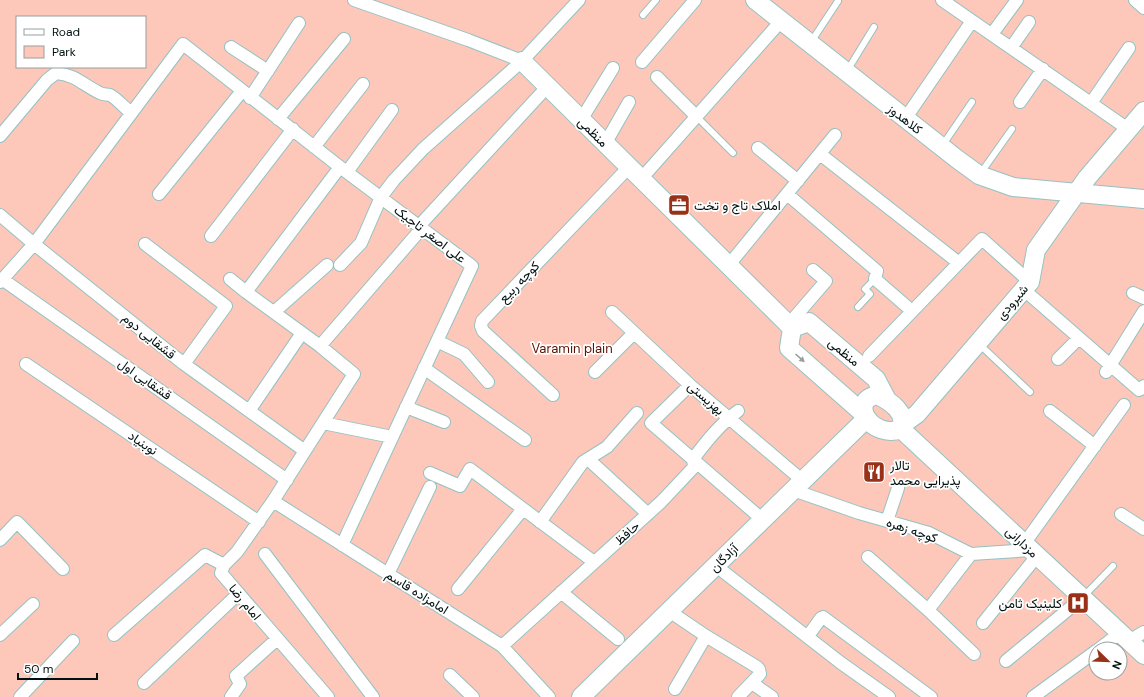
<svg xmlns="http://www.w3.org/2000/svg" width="1144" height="697" font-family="'DM Sans',Vazirmatn,sans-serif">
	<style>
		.green { fill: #fdc7b9; fill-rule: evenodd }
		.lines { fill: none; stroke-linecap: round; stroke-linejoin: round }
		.lane-casing { stroke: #94c2c2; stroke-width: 8 }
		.street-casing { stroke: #94c2c2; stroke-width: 14 }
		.secondary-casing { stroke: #94c2c2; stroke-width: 20 }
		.lane { stroke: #fff; stroke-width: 6 }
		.street { stroke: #fff; stroke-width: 12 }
		.secondary { stroke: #fff; stroke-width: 18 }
		.oneway { fill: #999f9f }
		.labels { text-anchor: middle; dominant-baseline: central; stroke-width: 3.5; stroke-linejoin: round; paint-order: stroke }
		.street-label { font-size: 13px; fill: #011010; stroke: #fff }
		.poi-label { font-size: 13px; fill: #011010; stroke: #fff; text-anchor: start }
		.park-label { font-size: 13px; fill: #5b1403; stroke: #fff }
	</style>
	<rect width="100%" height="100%" fill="#e1fdfd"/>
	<path class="green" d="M0,0H1144V697H0ZM17,17H145V67H17ZM1096,649H1120V673H1096Z"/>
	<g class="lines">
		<g class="lane-casing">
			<path id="lane" d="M643,15L656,0
				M811,42L838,1
				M847,71L874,27
				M696,116L733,153
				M942,146L972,102
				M980,174L1012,129
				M858,307L870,294L865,289L875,279
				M979,344L1030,392
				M1083,597L1113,566"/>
		</g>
		<g class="street-casing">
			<path id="street" d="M354,0L468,40L522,61
				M942,0L1128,129
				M1135,0L1144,8
				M992,34L1017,0
				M231,47L268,71
				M1011,48L1029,22
				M642,62L695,0
				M657,77L696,116
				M250,98L299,23
				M1020,102L1043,69
				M1091,103L1129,48
				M278,119L344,39
				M905,119L972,21
				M581,120L613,68
				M0,136L47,80L56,73C76,75 82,84 98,92C102,95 106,94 110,95C115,97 126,109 131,113
				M605,144L629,102
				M314,147L363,84
				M758,148L798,181
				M820,154L959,263
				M347,172L392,110
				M641,179L781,21
				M159,194L242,91
				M787,194L877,271L875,279L912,311
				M0,215L34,244L184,364L305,451
				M419,226L547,87
				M211,236L293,129
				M145,244L226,306L184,364
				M340,265L361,243L381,197L394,180L423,149L522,61L579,0
				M728,266L835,135
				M2,279L287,480
				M230,279L246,292L320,346L354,374L273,501L237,552L224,565L221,573L328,697
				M0,282L34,244L183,44L340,167L472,266L342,545
				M1023,289L1139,390L1141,389L1144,386
				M246,292L340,167
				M1133,293L1144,298
				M274,312L327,265
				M612,312L690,385L803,481
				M788,325L826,281L813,270
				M437,341L464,354L488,382
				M320,346L422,228
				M869,356L982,239L1030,282
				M1058,359L1079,338
				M26,364L259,522
				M424,368L525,440
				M595,372L634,333
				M1106,372L1144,311
				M690,385L651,423L763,520
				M553,395L483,331L481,326L482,321L629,167
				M406,407L444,422
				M249,411L302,333
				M1050,411L1095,446
				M323,423L392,437
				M588,459L648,514
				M430,473L460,486L470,469L594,562
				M793,490L859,513L929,533L971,554L1031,550
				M273,501L502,646L549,697
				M1121,514L1144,529
				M887,521L898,488
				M540,522L583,462L607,447L637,413
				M0,540L17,522L63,569
				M1024,544L1124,405
				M265,554L373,697
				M971,554L928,610L974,654
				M868,557L928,610
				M716,566L841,663L889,697
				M388,574L430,487
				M458,589L523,509
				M561,592L618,639
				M669,611L706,636L757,667L759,669L760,674L738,697
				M983,623L1037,556
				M0,635L33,604
				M114,635L205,555L224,565
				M808,636L821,618L823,617L931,697
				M1129,641L1144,632
				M502,646L661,502L694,467L693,459C706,442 720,424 738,411
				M1099,649L1120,633
				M1006,661L1082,598
				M450,675L473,697
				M144,683L238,594
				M752,683L772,697
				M675,689L706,636
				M20,697L73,641
				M231,697L240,684L236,676L277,639
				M1033,697L1096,651"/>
		</g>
		<g class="secondary-casing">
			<path id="secondary" d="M755,0L957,159L979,175L1013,187L1144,199
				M522,61L792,328
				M877,395C890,401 908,413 901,429C872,440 847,401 877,395Z
				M865,415L789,348L792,328L809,322L876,379L887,400
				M903,424L917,414L1030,282L1036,250L1087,178L1144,111
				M901,429L1144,655
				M581,697L866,419"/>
		</g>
		<use href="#lane" class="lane"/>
		<use href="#street" class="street"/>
		<use href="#secondary" class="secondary"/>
	</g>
	<defs><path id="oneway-solid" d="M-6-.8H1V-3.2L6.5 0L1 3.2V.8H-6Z"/></defs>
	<use class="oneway" href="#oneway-solid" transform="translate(800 358) rotate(42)"/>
	<defs>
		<g id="office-square" transform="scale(1.15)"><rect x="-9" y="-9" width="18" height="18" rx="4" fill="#993118" stroke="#fff"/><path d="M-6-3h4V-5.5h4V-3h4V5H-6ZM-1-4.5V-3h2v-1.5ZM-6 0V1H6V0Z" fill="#fff"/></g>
		<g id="restaurant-square" transform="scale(1.15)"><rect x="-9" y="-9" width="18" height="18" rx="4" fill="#993118" stroke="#fff"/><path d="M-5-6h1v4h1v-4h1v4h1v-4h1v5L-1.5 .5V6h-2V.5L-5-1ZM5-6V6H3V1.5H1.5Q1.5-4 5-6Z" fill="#fff"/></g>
		<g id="hospital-square" transform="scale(1.15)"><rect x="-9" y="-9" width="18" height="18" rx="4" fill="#993118" stroke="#fff"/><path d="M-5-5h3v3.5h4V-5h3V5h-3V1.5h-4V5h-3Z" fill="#fff"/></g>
	</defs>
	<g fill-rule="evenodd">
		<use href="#office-square" x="679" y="205"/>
		<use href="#restaurant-square" x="874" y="472"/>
		<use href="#hospital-square" x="1078" y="603"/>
	</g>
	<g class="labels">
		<g class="street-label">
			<text transform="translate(905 119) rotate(38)">کلاهدوز</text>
			<text transform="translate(593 132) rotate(45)">منظمی</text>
			<text transform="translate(430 234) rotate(37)">علی اصغر تاجیک</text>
			<text transform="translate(519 282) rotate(-46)">کوچه ربیع</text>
			<text transform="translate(1012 302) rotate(-50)">شیرودی</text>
			<text transform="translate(149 336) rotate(39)">قشقایی دوم</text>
			<text transform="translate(844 352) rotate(40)">منظمی</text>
			<text transform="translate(145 379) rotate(35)">قشقایی اول</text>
			<text transform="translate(706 398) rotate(41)">بهزیستی</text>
			<text transform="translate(143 443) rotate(34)">نوبنیاد</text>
			<text transform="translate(912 530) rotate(19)">کوچه زهره</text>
			<text transform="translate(627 533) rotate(-42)">حافظ</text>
			<text transform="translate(1022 542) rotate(43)">مزدارانی</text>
			<text transform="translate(724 558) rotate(-44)">آزادگان</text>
			<text transform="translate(417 592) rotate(32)">امامزاده قاسم</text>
			<text transform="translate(245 602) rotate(50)">امام رضا</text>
		</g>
		<g class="poi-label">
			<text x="694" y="205">املاک تاج و تخت</text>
			<text x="890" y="465">تالار<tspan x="890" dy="15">پذیرایی محمد</tspan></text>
			<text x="1062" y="603" text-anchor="end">کلینیک ثامن</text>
		</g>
		<g class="park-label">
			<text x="572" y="348">Varamin plain</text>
		</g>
	</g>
	<rect x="16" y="16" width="130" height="52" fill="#ffffff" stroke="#999f9f"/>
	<rect x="24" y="29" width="20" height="6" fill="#ffffff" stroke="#999f9f"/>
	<text x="52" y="36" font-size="12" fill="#011010">Road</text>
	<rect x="24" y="46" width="20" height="12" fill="#fdc7b9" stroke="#999f9f"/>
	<text x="52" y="56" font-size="12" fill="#011010">Park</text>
	<g transform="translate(1108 661) rotate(113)"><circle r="19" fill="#ffffff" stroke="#999f9f"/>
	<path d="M0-3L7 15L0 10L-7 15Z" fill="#993118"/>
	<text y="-6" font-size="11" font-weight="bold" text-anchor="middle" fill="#011010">N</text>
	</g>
	<path d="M18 673v6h79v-6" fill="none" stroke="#011010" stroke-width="2"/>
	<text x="24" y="673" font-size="12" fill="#011010" stroke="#ffffff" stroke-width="3" paint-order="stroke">50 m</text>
</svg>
